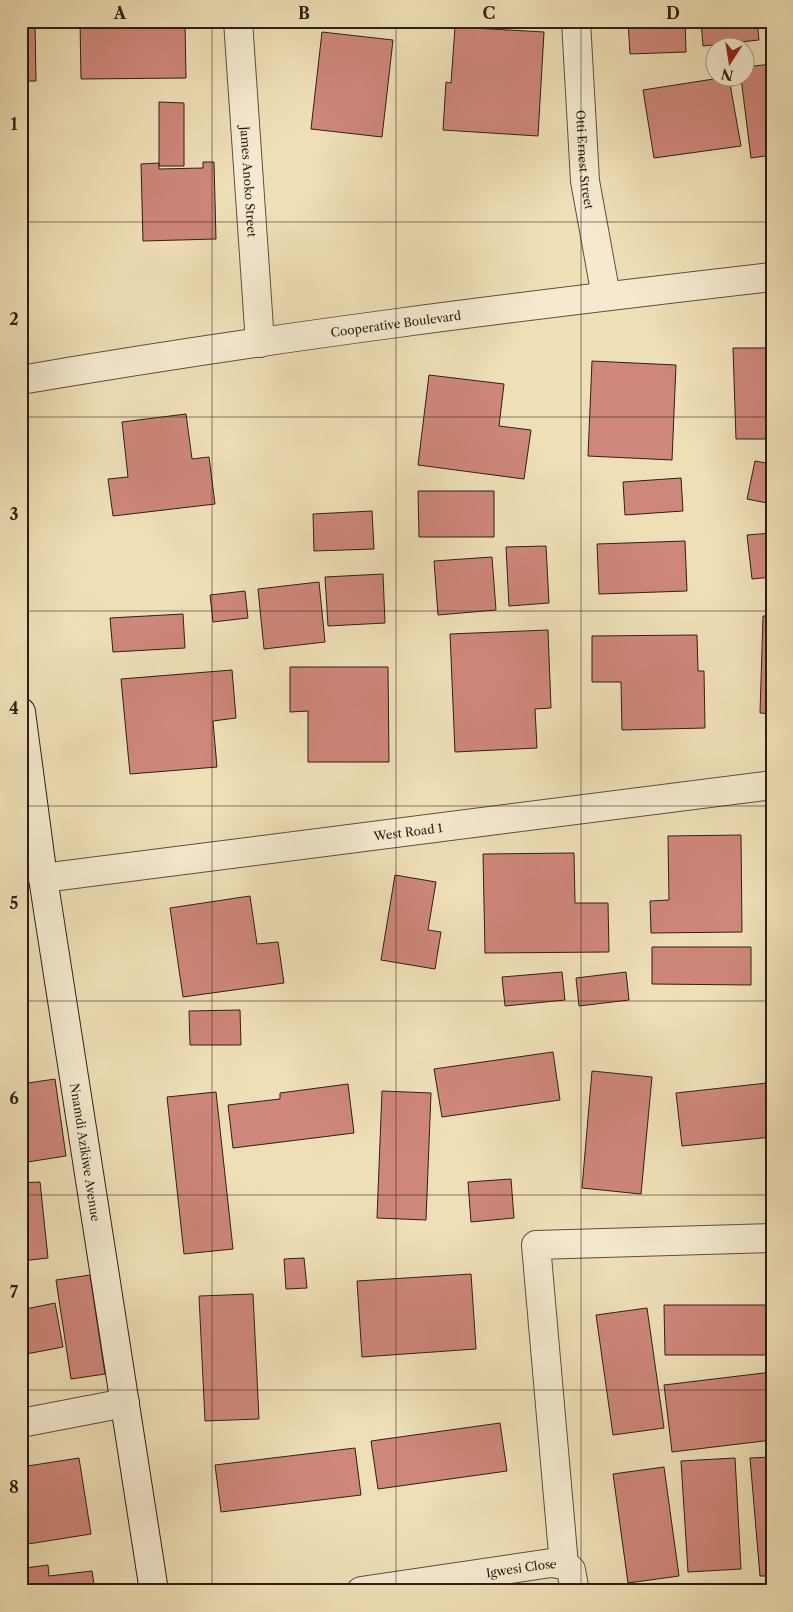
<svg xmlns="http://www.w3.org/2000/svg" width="793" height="1612" font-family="'Libre Caslon Text',serif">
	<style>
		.building { fill: #ce877a; stroke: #2b2117 }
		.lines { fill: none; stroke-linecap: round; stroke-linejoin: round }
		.street-casing { stroke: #5c503f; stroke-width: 30 }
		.secondary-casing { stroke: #2b2117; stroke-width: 30 }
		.street { stroke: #f5ead0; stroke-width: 28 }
		.secondary { stroke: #f5ead0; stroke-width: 28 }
		.grid { fill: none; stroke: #2b2117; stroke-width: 1; stroke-opacity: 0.55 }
		.labels { text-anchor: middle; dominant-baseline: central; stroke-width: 4; stroke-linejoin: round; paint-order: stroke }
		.street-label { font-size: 12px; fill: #2b2117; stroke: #f5ead0 }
		.neatline { fill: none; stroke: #2b2117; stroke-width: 2 }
		.grid-label { font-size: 16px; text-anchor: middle; font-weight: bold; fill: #2b2117 }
	</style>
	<rect width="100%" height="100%" fill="#efdfb7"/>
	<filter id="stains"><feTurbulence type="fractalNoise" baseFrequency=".004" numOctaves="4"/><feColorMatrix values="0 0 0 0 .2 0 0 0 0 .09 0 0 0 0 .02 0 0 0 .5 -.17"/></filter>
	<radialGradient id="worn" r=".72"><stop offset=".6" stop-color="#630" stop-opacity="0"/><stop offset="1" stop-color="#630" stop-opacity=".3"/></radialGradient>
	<path class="building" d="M21,21H35L36,81H21Z
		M80,21H185L186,78L81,79Z
		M628,21H685L686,52L630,54Z
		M701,21H757L759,40L703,46Z
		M455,27L544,32L538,136L443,130L446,82L451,83Z
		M322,32L393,40L382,137L311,129Z
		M772,64V155L751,158L741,78H746V67Z
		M720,78H729L741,146L654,158L643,90Z
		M159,102L184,103V166H159Z
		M203,162H214L216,239L143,241L141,164L159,163V169L203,168Z
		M733,348H772V439H736Z
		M592,361L676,365L672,460L588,456Z
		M429,375L504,384L499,426L531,430L524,479L418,465Z
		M186,414L192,459L209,457L215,504L113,516L108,479L128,477L122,422Z
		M755,461L772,464V504L747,499Z
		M681,478L683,511L625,515L623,482Z
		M418,491H494V537H419Z
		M372,511L374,549L314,551L313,514Z
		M772,533V577L752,579L747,535Z
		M685,541L687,591L599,594L597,544Z
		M546,546L549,603L509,606L506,547Z
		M492,557L496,610L438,615L434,561Z
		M383,574L385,623L328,626L325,577Z
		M319,582L325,642L264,649L258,589Z
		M245,591L248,618L213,622L210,595Z
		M183,614L185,648L113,652L110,618Z
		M763,616H772V714L760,713Z
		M548,630L551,708L535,709L537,748L455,752L450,634Z
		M697,635L698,671H704L705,728L622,730L621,682H592V636Z
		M290,667H388L389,762H308V711L290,712Z
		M232,670L236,718L213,721L217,767L130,774L121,679Z
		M741,835L742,932L651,933L650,901L669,900L668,836Z
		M574,853L575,903H608L609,952L485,953L483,854Z
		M395,875L436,882L428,930L441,932L435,969L381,960Z
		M250,896L257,944L278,942L284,983L183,997L170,908Z
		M652,947H751V985L652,984Z
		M562,972L565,1000L505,1006L502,977Z
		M626,972L629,1000L579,1006L576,978Z
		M240,1010L241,1045H190L189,1011Z
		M553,1052L560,1100L442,1117L434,1069Z
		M592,1071L652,1077L641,1194L582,1188Z
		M55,1079L66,1156L21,1163V1084Z
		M767,1083L772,1137L682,1146L676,1093Z
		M348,1084L354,1133L233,1148L228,1105L280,1099V1093Z
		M382,1091L431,1093L426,1220L377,1218Z
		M216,1092L233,1249L184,1254L167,1097Z
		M511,1179L514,1218L471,1222L468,1182Z
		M40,1182L48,1258L21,1261V1183Z
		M304,1258L307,1288L286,1289L284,1259Z
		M471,1274L476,1349L362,1357L357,1281Z
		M90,1275L105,1374L71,1379L56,1280Z
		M253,1294L259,1419L205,1421L199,1296Z
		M55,1303L63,1347L21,1355V1310Z
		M664,1305H772V1355H665Z
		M647,1308L664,1428L613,1435L596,1315Z
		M772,1372V1440L672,1452L664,1385Z
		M500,1423L507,1471L378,1489L371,1441Z
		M355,1448L361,1495L221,1512L215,1465Z
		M772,1457V1576H760L750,1458Z
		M79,1458L91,1534L28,1544L21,1502V1467Z
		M735,1458L741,1569L688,1572L681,1461Z
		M664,1467L679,1576L628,1583L613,1474Z
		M48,1565L49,1576L92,1571L95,1591H28L25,1568Z"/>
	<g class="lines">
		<g class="street-casing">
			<g id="street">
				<path id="s1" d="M238,21L260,343"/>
				<path id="s2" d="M576,21L585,181L606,296"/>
				<path id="s3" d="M21,380C270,337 521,306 772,277"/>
				<path id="s4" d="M43,878L772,785"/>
				<path d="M21,1423L125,1403"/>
				<path d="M564,1565L536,1245L772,1238"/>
				<path id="s5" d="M361,1591L551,1563L564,1565L571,1570L575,1591"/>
			</g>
		</g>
		<g class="secondary-casing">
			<g id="secondary">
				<path id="s6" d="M21,712L43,878L154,1591"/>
			</g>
		</g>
		<use href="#street" class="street"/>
		<use href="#secondary" class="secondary"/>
	</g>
	<path class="grid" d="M212,21V1591M396,21V1591M581,21V1591M21,222H772M21,417H772M21,611H772M21,806H772M21,1001H772M21,1195H772M21,1390H772"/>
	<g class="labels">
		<g class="street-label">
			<text stroke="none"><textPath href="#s2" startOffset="139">Otti Ernest Street</textPath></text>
			<text stroke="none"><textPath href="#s1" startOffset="161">James Anoko Street</textPath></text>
			<text stroke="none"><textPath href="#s3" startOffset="379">Cooperative Boulevard</textPath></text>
			<text stroke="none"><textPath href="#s4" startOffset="368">West Road 1</textPath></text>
			<text stroke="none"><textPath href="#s6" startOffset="445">Nnamdi Azikiwe Avenue</textPath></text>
			<text stroke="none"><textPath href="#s5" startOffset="162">Igwesi Close</textPath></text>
		</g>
	</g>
	<rect width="793" height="1612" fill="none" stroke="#efdfb7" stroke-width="55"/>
	<g transform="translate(730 62) rotate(192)"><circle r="24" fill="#f5ead0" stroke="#a49a86"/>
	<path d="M0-4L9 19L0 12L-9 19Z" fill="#8f2418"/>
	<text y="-8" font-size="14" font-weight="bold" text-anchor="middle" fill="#2b2117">N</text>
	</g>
	<rect x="28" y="28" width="738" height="1556" class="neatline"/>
	<g class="grid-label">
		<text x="120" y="19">A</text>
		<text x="304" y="19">B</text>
		<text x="489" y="19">C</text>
		<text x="673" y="19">D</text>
		<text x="14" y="130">1</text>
		<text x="14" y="325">2</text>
		<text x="14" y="520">3</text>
		<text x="14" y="714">4</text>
		<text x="14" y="909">5</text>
		<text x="14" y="1104">6</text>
		<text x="14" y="1298">7</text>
		<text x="14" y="1493">8</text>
	</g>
	<rect width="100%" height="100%" filter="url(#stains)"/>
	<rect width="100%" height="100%" fill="url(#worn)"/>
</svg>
